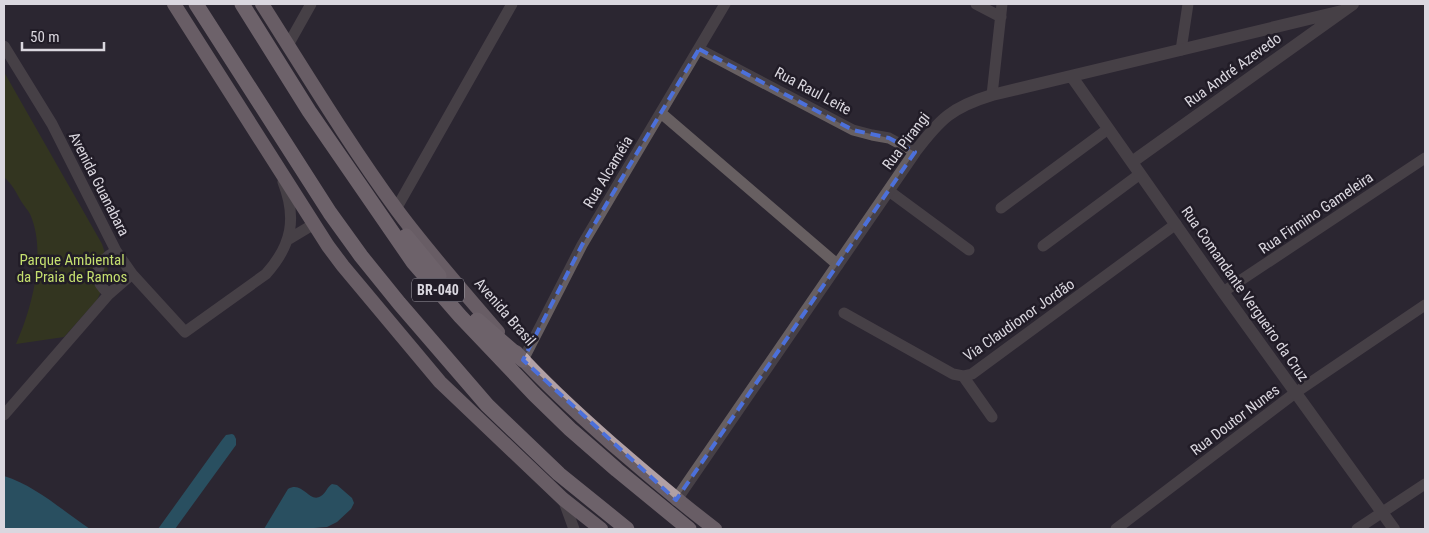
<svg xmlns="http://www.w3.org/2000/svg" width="1429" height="533" font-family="'Roboto Condensed',sans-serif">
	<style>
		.green { fill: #3c480c }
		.water { fill: #268199 }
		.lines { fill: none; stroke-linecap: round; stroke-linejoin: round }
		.minor { stroke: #675f61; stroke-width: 11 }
		.tertiary { stroke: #675f61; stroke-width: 12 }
		.trunk { stroke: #b1a0a4; stroke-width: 14 }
		.motorway { stroke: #bdabb0; stroke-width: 15 }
		.marked { fill: none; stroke: #4c70da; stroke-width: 4; stroke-dasharray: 10 6; stroke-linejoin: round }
		.labels { text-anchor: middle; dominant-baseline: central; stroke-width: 5; stroke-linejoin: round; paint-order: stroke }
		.shield { fill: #211c27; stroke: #a29fa8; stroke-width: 1 }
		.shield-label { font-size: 14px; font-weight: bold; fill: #dad7df }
		.street-label { font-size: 15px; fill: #dad7df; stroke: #211c27 }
		.park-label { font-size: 15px; fill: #c5df6f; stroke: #211c27 }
	</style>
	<rect width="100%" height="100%" fill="#2b2631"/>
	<path class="green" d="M4,72L102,244L107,259L108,277L97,300L64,337L16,344C32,308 47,252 30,214C28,210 24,206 21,201C16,192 12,184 4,177Z"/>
	<path class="water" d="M232,434L234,435L236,439V445L175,529H158L222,440L226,435Z
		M4,476C36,486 63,511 90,529H4Z
		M332,484L337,485L352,498L354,503L351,509L337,522L327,527L301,529H264L288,489C303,480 309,504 321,496C326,493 327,487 332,484Z"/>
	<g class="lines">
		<path class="minor" d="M976,4L1001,17
			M288,45L311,4
			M4,46L52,124L116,251L132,274L185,332L266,274C292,245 297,218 283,182
			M699,49L853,130L872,135L889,138L915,152
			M1181,50L1188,4
			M992,95L1002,4
			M661,113L838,265
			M889,191L969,250
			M1001,208L1108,129
			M396,209L512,4
			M289,239L314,224
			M1043,246L1140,174
			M1223,292L1425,158
			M109,294C90,278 96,262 116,251
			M844,313L953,374L963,376L972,374L1176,224
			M523,360L582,245L725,4
			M963,376L992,417
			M4,415L109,294L132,274
			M563,499L574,529
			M1116,529L1295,393L1425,305
			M1357,529L1425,484"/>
		<path class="tertiary" d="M1072,77L1223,292L1394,529
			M1132,162L1353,4
			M676,500L915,152C940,119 952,107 992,95L1342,11"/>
		<path class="trunk" d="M174,4L328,246L343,266L440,382L563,499L601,529
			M262,4C306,73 348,143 397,210C428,252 464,292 498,332
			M516,352C546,385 579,415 612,444C646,473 679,502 715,529"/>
		<path class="motorway" d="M196,4L330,213L361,256L399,303L487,405L559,474L627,529
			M242,4L309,111L413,262L460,316L534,394L570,429L617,470L689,529
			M406,236L439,276
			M477,320L523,360"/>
	</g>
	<path d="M0 0H1429V533H0ZM699,49L853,130L889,138L915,152L676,500L523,360L582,245Z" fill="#2b2631" fill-opacity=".55" fill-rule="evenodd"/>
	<path class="marked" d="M699,49L853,130L889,138L915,152L676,500L523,360L582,245Z"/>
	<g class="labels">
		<rect class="shield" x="412" y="278.5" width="52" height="23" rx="4"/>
		<g class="shield-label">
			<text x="438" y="290">BR-040</text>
		</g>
		<g class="street-label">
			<text transform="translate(1233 70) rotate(-36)">Rua André Azevedo</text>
			<text transform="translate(813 91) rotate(28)">Rua Raul Leite</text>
			<text transform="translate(906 141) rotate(-53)">Rua Pirangi</text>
			<text transform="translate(608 172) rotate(-59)">Rua Alcaméia</text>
			<text transform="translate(99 184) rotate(63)">Avenida Guanabara</text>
			<text transform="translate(1316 213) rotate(-34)">Rua Firmino Gameleira</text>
			<text transform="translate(1245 294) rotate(55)">Rua Comandante Vergueiro da Cruz</text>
			<text transform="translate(505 312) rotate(49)">Avenida Brasil</text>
			<text transform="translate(1019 320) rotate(-35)">Via Claudionor Jordão</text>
			<text transform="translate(1235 420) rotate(-37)">Rua Doutor Nunes</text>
		</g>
		<g class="park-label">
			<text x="72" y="260">Parque Ambiental<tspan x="72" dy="17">da Praia de Ramos</tspan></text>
		</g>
	</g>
	<rect width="1429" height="533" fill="none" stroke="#dad7df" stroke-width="10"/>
	<path d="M22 42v8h82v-8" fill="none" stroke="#dad7df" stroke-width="2.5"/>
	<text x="30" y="42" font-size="15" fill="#dad7df" stroke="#211c27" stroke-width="4" paint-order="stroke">50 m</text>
</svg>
